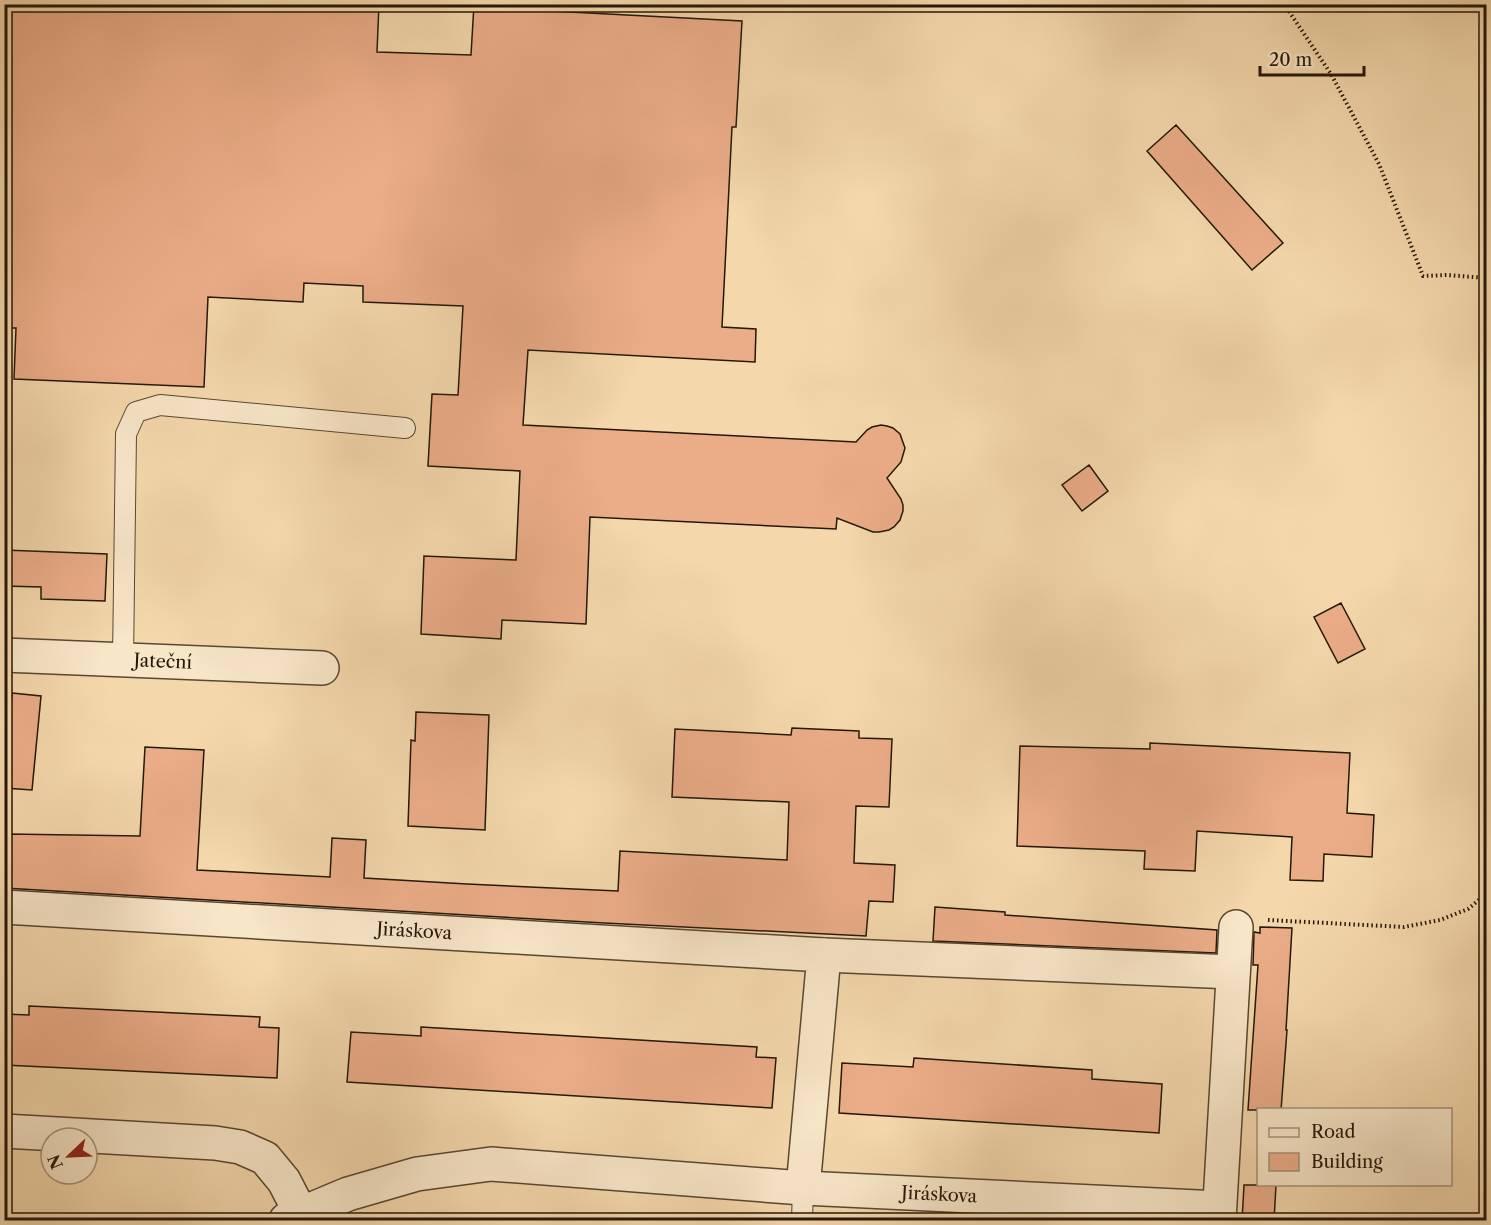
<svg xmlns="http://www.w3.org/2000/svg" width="1491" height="1225" font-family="'Libre Caslon Text',serif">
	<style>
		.building { fill: #ebad88; stroke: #241709; stroke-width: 1.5 }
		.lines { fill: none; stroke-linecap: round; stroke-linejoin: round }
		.service-casing { stroke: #584732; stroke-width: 22 }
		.minor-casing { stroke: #584732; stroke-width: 36 }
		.path { stroke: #241709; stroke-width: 4; stroke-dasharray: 1.5 3; stroke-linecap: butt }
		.service { stroke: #f8e6c9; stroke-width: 20 }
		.minor { stroke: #f8e6c9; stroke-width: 33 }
		.labels { text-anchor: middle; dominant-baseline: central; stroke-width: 6; stroke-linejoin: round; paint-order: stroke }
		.street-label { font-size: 18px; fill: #241709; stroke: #f8e6c9 }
	</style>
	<rect width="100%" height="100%" fill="#f4d8ac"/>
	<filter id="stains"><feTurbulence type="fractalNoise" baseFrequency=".00333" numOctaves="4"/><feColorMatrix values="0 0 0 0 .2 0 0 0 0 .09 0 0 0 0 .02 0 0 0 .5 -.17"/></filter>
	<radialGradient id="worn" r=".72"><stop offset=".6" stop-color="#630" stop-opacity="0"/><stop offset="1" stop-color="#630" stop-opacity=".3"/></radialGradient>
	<path class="building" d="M4,4H379L377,52L471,55L474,4H512V9L742,21L736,127H732L722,327L756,329L755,362L528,350L523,425L856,442L867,430L872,427L881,425L887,426L893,428L900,434L905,448L901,462L887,478L901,499L903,505V511L900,520L894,527L889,530L879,532H873L837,518L836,529L590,517L586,624L502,620L501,639L421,634L424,556L516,560L520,471L428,466L432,394L458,395L463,306L363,302V286L304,283L303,302L208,297L204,387L14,379L16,328H4Z
		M1176,125L1283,243L1252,270L1147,151Z
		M1089,465L1108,491L1082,511L1062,485Z
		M4,550L107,554L105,601L41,599V587L4,586Z
		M1341,603L1365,649L1338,663L1314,617Z
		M12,693L41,696L32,790L4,788Z
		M416,712L489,715L485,830L408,826L411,740L415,741Z
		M792,728L859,731V738L892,739L889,807L856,806L854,863L895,865L893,902L869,901L866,936L604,923L4,888V840H7L8,834L140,836L145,747L204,750L197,870L330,877L332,838L366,840L364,878L467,884L618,891L620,851L787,860L789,802L672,797L675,729L791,735Z
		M1150,743L1350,753L1347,813L1374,815L1372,857L1324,854L1323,881L1290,880L1292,837L1197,831L1195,871L1144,869L1145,851L1017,846L1020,746L1150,749Z
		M935,907L1005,912V915L1217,930L1216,953L933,941Z
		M1260,927L1292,928L1286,1030H1287L1281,1110H1248L1258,965H1253L1254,932L1260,933Z
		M29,1006L260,1017L259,1027L279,1028L277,1078L4,1065V1014L29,1015Z
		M421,1027L757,1047L756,1057L776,1058L772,1108L347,1082L351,1032L421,1036Z
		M914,1058L1092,1070V1079L1162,1084L1159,1133L839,1113L842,1063L913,1067Z
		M1244,1185H1276L1274,1221H1242Z"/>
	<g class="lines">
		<g class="service-casing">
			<path id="service" d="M123,660L126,434L136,412L160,405L405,428
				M802,1220L803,1188"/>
		</g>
		<g class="minor-casing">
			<g id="minor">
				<path id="s1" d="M4,655L322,668"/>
				<path id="s2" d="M4,907L824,955L803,1188"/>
				<path d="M824,955L1233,972"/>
				<path d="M4,1131L215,1143L240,1147L265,1158L284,1181L301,1214"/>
				<path id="s3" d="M286,1220L348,1194L417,1174L491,1164L803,1188L1219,1208"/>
				<path d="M1219,1220L1236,927"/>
			</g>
		</g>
		<path class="path" d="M1284,4L1331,74L1379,164L1423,276L1447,275L1486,278
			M1268,920L1404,927L1440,920L1468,909L1486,894"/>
		<use href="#service" class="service"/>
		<use href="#minor" class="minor"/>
	</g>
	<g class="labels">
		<g class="street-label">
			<text stroke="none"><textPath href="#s1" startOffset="159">Jateční</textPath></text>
			<text stroke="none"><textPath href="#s2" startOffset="411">Jiráskova</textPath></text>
			<text stroke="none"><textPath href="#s3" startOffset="663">Jiráskova</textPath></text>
		</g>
	</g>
	<rect width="1491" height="1225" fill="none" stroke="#f4d8ac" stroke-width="24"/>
	<rect x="6" y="6" width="1479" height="1213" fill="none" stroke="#241709" stroke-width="3"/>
	<rect x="12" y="12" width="1467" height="1201" fill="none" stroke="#241709" stroke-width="1.5"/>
	<rect x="1257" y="1108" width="195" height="78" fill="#f8e6c9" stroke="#a3937c" stroke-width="1.5"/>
	<rect x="1269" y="1128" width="30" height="9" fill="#f8e6c9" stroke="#a3937c" stroke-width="1.5"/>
	<text x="1311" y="1138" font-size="18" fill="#241709">Road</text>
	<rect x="1269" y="1153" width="30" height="18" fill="#ebad88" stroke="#a3937c" stroke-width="1.5"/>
	<text x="1311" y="1168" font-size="18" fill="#241709">Building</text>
	<g transform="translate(69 1156) rotate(247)"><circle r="28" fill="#f8e6c9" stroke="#a3937c" stroke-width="1.5"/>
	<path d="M0-4.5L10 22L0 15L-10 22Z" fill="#8f2418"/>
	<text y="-9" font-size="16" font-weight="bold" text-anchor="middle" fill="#241709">N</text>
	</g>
	<path d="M1260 66v9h104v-9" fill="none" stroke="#241709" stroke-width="3"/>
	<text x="1269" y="66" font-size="18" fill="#241709" stroke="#f8e6c9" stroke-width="4.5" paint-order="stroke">20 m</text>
	<rect width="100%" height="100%" filter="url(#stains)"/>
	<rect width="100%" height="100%" fill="url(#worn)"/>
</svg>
